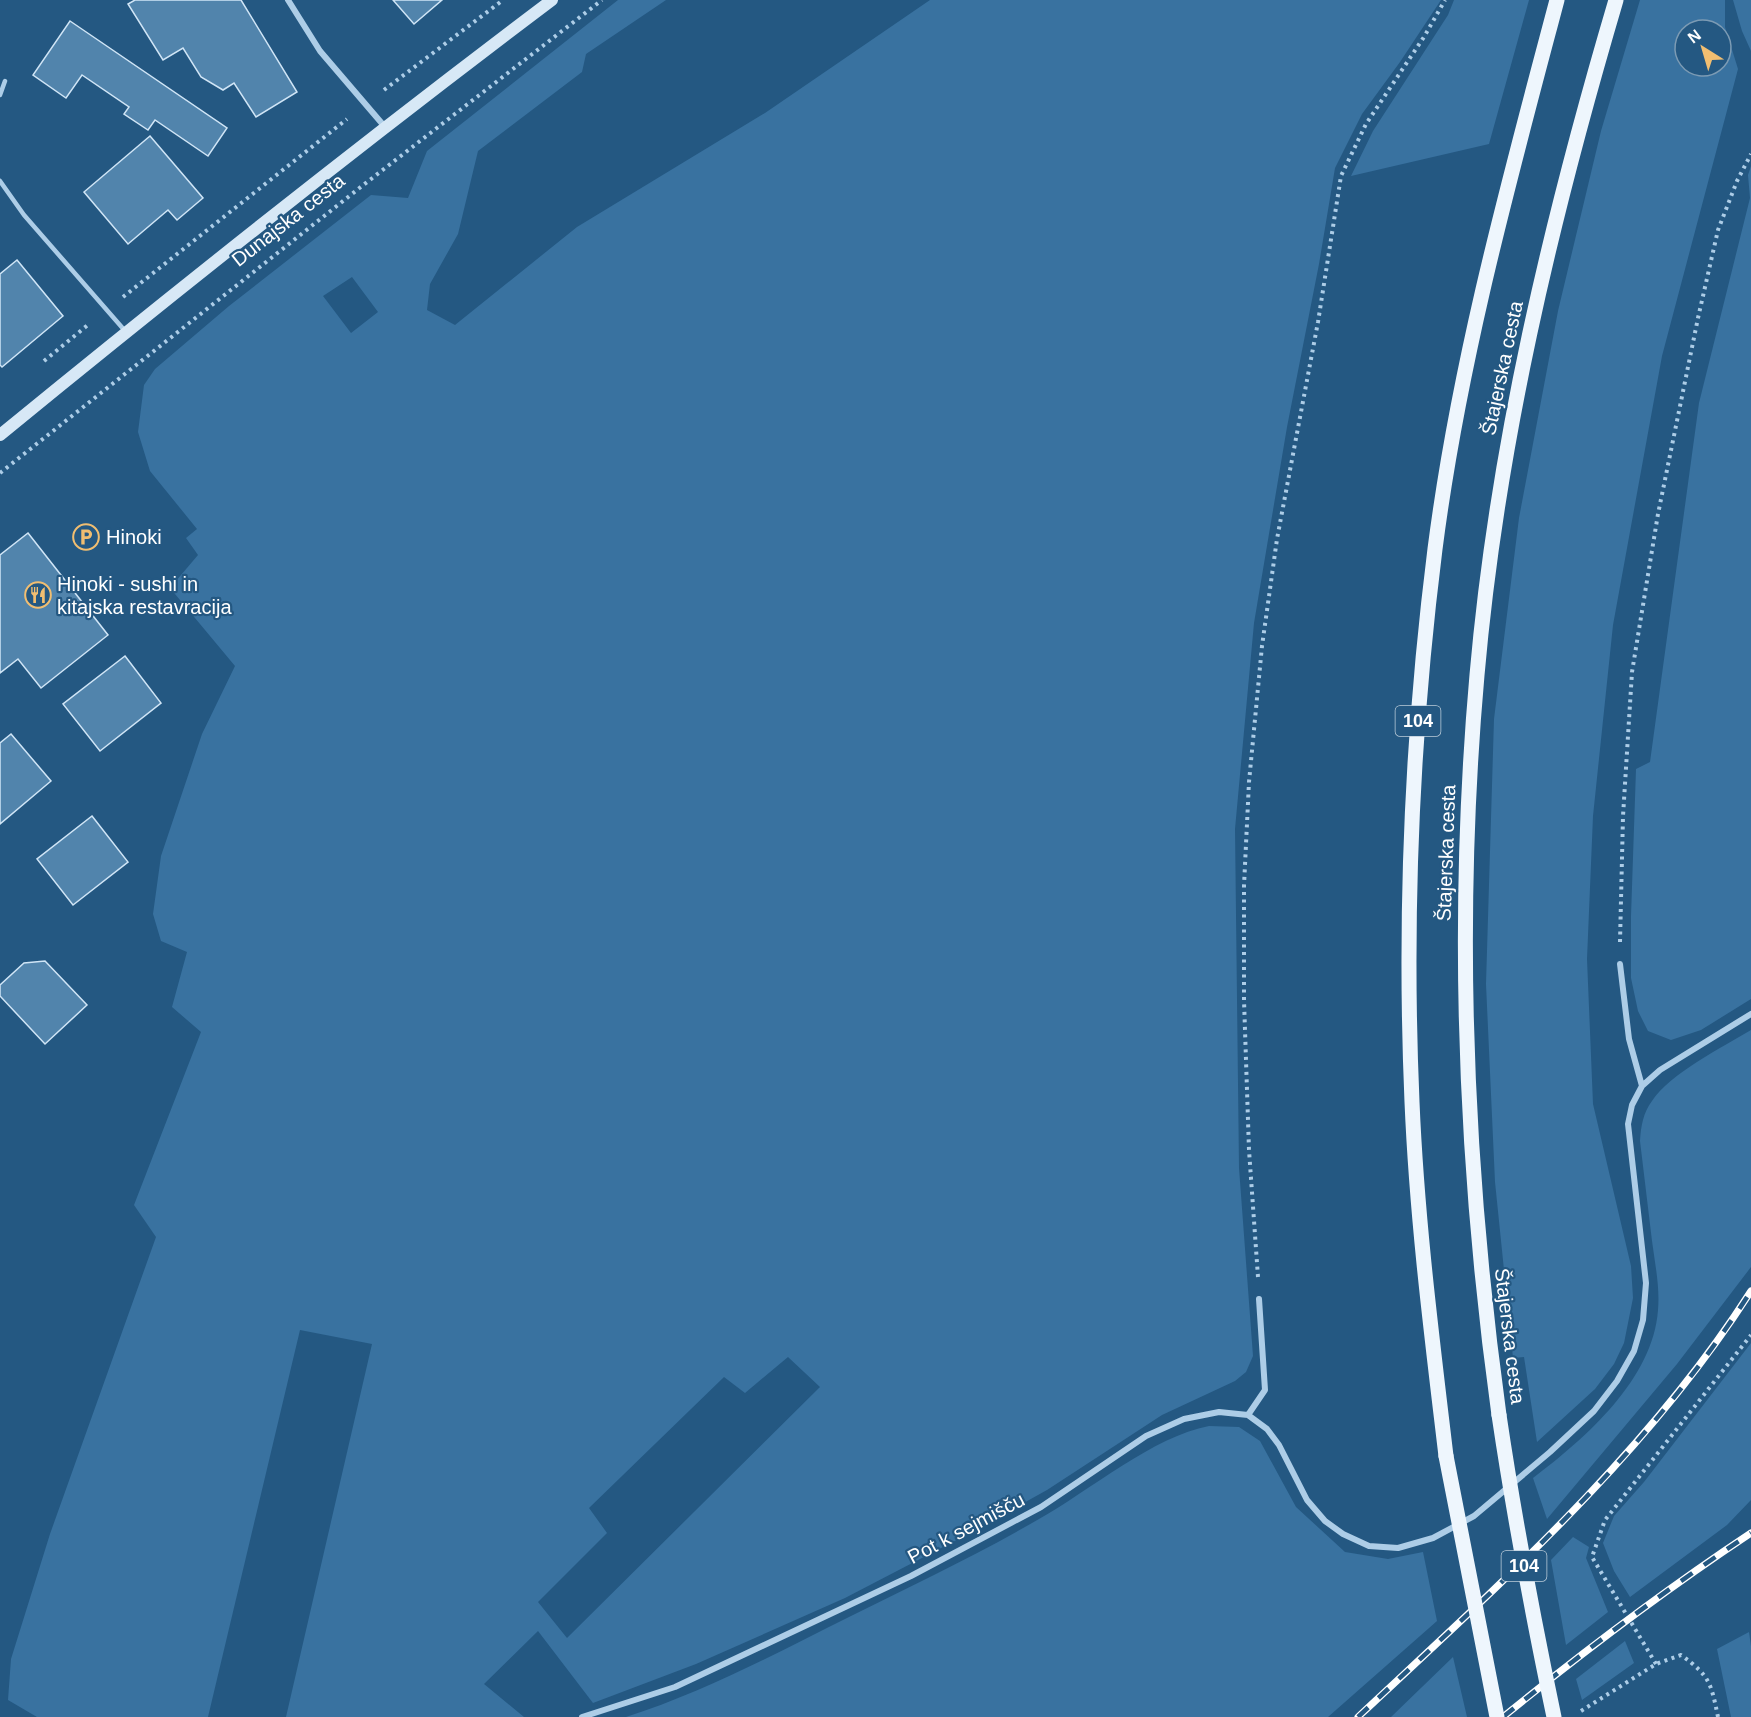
<svg xmlns="http://www.w3.org/2000/svg" width="1751" height="1717" font-family="Helvetica,sans-serif">
	<style>
		.green { fill: #3972a0; fill-rule: evenodd }
		.building { fill: #5184ac; stroke: #d0e5f6; stroke-width: 1.5 }
		.lines { fill: none; stroke-linecap: round; stroke-linejoin: round }
		.path { stroke: #adcde7; stroke-width: 4; stroke-dasharray: 3 4.5; stroke-linecap: butt }
		.service { stroke: #adcde7; stroke-width: 4.5 }
		.minor { stroke: #adcde7; stroke-width: 6 }
		.secondary { stroke: #d7e8f6; stroke-width: 12 }
		.primary { stroke: #eef6fd; stroke-width: 15 }
		.rail-casing { stroke: #fff; stroke-width: 7 }
		.rail { stroke: #245882; stroke-width: 4.5; stroke-dasharray: 14; stroke-linecap: butt }
		.primary-bridge { stroke: #eef6fd; stroke-width: 15 }
		.labels { text-anchor: middle; dominant-baseline: central; stroke-width: 4.5; stroke-linejoin: round; paint-order: stroke }
		.shield { fill: #245882; stroke: #bdcdda; stroke-width: 1.5 }
		.shield-label { font-size: 18px; font-weight: bold; fill: #fff }
		.street-label { font-size: 20px; fill: #fff; stroke: #245882 }
		.poi-label { font-size: 20px; fill: #fff; stroke: #245882; text-anchor: start }
	</style>
	<rect width="100%" height="100%" fill="#245882"/>
	<path class="green" d="M618,0H666L586,54L582,72L478,151L458,234L430,284L427,310L455,325L577,227L765,113L930,0H1441L1400,62L1362,114L1335,168L1319,264L1287,427L1254,623L1235,829L1239,1168L1253,1356L1246,1372L1235,1381L1162,1415L1047,1490L970,1533L845,1598L696,1664L593,1703L538,1631L484,1684L524,1717H286L372,1344L300,1330L208,1717H37L8,1700L11,1659L50,1534L156,1237L134,1205L201,1032L172,1007L187,952L161,941L153,914L161,856L202,734L235,666L170,588L198,555L186,538L197,529L150,471L138,432L144,385L155,369L229,306L371,195L408,198L427,151ZM352,277L378,312L351,333L323,296ZM788,1357L820,1387L567,1638L538,1602L607,1533L589,1508L724,1377L745,1393Z
		M1454,0H1529L1489,144L1351,176L1373,131L1448,15Z
		M1640,0H1725V27L1738,69L1662,356L1613,625L1593,816L1587,959L1593,1104L1631,1266L1633,1298L1624,1343L1614,1364L1595,1389L1537,1442L1524,1357L1513,1358L1495,1182L1486,984L1494,719L1519,518L1558,311L1601,131ZM1685,30H1721V66H1685Z
		M1733,0H1751V51L1742,31Z
		M1751,166V999L1701,1030L1671,1040L1648,1031L1638,1011L1631,978V916L1636,769L1650,762L1699,403L1750,198L1748,175Z
		M1751,1030V1267L1677,1364L1547,1519L1533,1478C1586,1438 1653,1379 1658,1310C1660,1287 1655,1264 1652,1241C1648,1208 1644,1174 1640,1141C1641,1126 1643,1113 1652,1101C1669,1074 1723,1047 1751,1030Z
		M1751,1343V1500L1727,1525L1630,1597L1614,1571L1603,1543L1614,1516L1644,1482Z
		M1209,1426L1239,1427L1260,1441L1296,1507L1345,1552L1388,1559L1423,1552L1437,1621L1328,1717H626C704,1692 777,1653 849,1617C913,1585 977,1555 1039,1519C1089,1491 1154,1436 1209,1426Z
		M1573,1537L1589,1547L1586,1558L1608,1612L1566,1645L1551,1560Z
		M1749,1632L1751,1646V1717H1731L1717,1649Z
		M1625,1641L1634,1663L1582,1700L1576,1679Z
		M1453,1657L1467,1717H1391Z"/>
	<path class="building" d="M135,0H241L297,92L256,117L234,83L223,90L201,77L183,48L163,60L128,4Z
		M393,0H442L414,24Z
		M70,21L227,128L208,156L155,120L148,130L124,114L129,107L82,75L66,98L33,75Z
		M150,136L203,198L177,220L168,210L128,244L84,192Z
		M17,260L63,316L2,367L0,365V274Z
		M28,533L108,635L41,688L18,659L0,673V555Z
		M125,656L161,703L100,751L63,704Z
		M11,734L51,781L0,824V743Z
		M92,816L128,862L73,905L37,859Z
		M45,961L87,1005L45,1044L0,996V985L24,963Z"/>
	<g class="lines">
		<path class="path" d="M384,90L503,0
			M123,297L347,119
			M44,361L89,324
			M0,473L362,186L602,0
			M1620,942L1623,816L1632,672L1658,514L1698,318L1718,230L1737,181L1751,154
			M1258,1277L1249,1150L1244,1000V886L1249,782L1262,646L1277,539L1318,322L1341,176L1366,124L1424,37L1445,0
			M1656,1664L1592,1557L1605,1520L1751,1335
			M1581,1711L1656,1664L1681,1655C1710,1676 1711,1683 1718,1717"/>
		<path class="service" d="M0,95L5,81
			M0,181L24,215L126,332"/>
		<path class="minor" d="M288,0L320,51L385,127
			M1620,964L1629,1039L1642,1086
			M1248,1415L1267,1429L1279,1445L1307,1500L1325,1521L1343,1534L1369,1546L1398,1548L1433,1538L1474,1516L1550,1452L1594,1411L1617,1381L1634,1351L1643,1320L1646,1283L1628,1124L1632,1105L1642,1086L1660,1070L1751,1014
			M1248,1415L1265,1390L1259,1299
			M582,1717L675,1687L911,1576L1041,1507L1146,1436L1184,1419L1219,1412L1248,1415"/>
		<path class="secondary" d="M0,435C181,287 365,141 552,0"/>
		<path class="primary" d="M1499,1415C1465,1169 1455,923 1477,675C1497,446 1551,220 1616,0
			M1446,1456C1432,1338 1417,1221 1412,1102C1404,917 1412,732 1435,549C1459,362 1509,181 1557,0"/>
		<g class="rail-casing">
			<path id="rail" d="M1358,1717C1498,1586 1647,1454 1751,1291
				M1503,1717C1583,1652 1665,1590 1751,1533"/>
		</g>
		<use href="#rail" class="rail"/>
		<path class="primary-bridge" d="M1499,1415C1514,1516 1533,1617 1554,1717
			M1446,1456L1497,1717"/>
	</g>
	<defs>
		<g id="parking-ring" transform="scale(1.35)"><circle r="9.5" fill="#245882" stroke="#f1be71" stroke-width="1.5"/><path d="M-3.5-5.5H1a3.5 3.5 0 0 1 0 7H-1V5.5H-3.5ZM-1-3.4V-.6H.8a1.4 1.4 0 0 0 0-2.8Z" fill="#f1be71"/></g>
		<g id="restaurant-ring" transform="scale(1.35)"><circle r="9.5" fill="#245882" stroke="#f1be71" stroke-width="1.5"/><path d="M-5-6h1v4h1v-4h1v4h1v-4h1v5L-1.5 .5V6h-2V.5L-5-1ZM5-6V6H3V1.5H1.5Q1.5-4 5-6Z" fill="#f1be71"/></g>
	</defs>
	<g fill-rule="evenodd">
		<use href="#parking-ring" x="86" y="537"/>
		<use href="#restaurant-ring" x="38" y="595"/>
	</g>
	<g class="labels">
		<g class="shield">
			<rect x="1395.5" y="706" width="45" height="30" rx="4.5"/>
			<rect x="1501.5" y="1551" width="45" height="30" rx="4.5"/>
		</g>
		<g class="shield-label">
			<text x="1418" y="721">104</text>
			<text x="1524" y="1566">104</text>
		</g>
		<g class="street-label">
			<text transform="translate(288 220) rotate(-38)">Dunajska cesta</text>
			<text transform="translate(1502 368) rotate(-78)">Štajerska cesta</text>
			<text transform="translate(1446 853) rotate(-88)">Štajerska cesta</text>
			<text transform="translate(1510 1336) rotate(83)">Štajerska cesta</text>
			<text transform="translate(966 1528) rotate(-28)">Pot k sejmišču</text>
		</g>
		<g class="poi-label">
			<text x="106" y="537">Hinoki</text>
			<text x="57" y="584">Hinoki - sushi in<tspan x="57" dy="23">kitajska restavracija</tspan></text>
		</g>
	</g>
	<g transform="translate(1703 48) rotate(323)"><circle r="28" fill="#245882" stroke="#7c9bb4" stroke-width="1.5"/>
	<path d="M0-4.5L10 22L0 15L-10 22Z" fill="#f1be71"/>
	<text y="-9" font-size="16" font-weight="bold" text-anchor="middle" fill="#ffffff">N</text>
	</g>
</svg>
